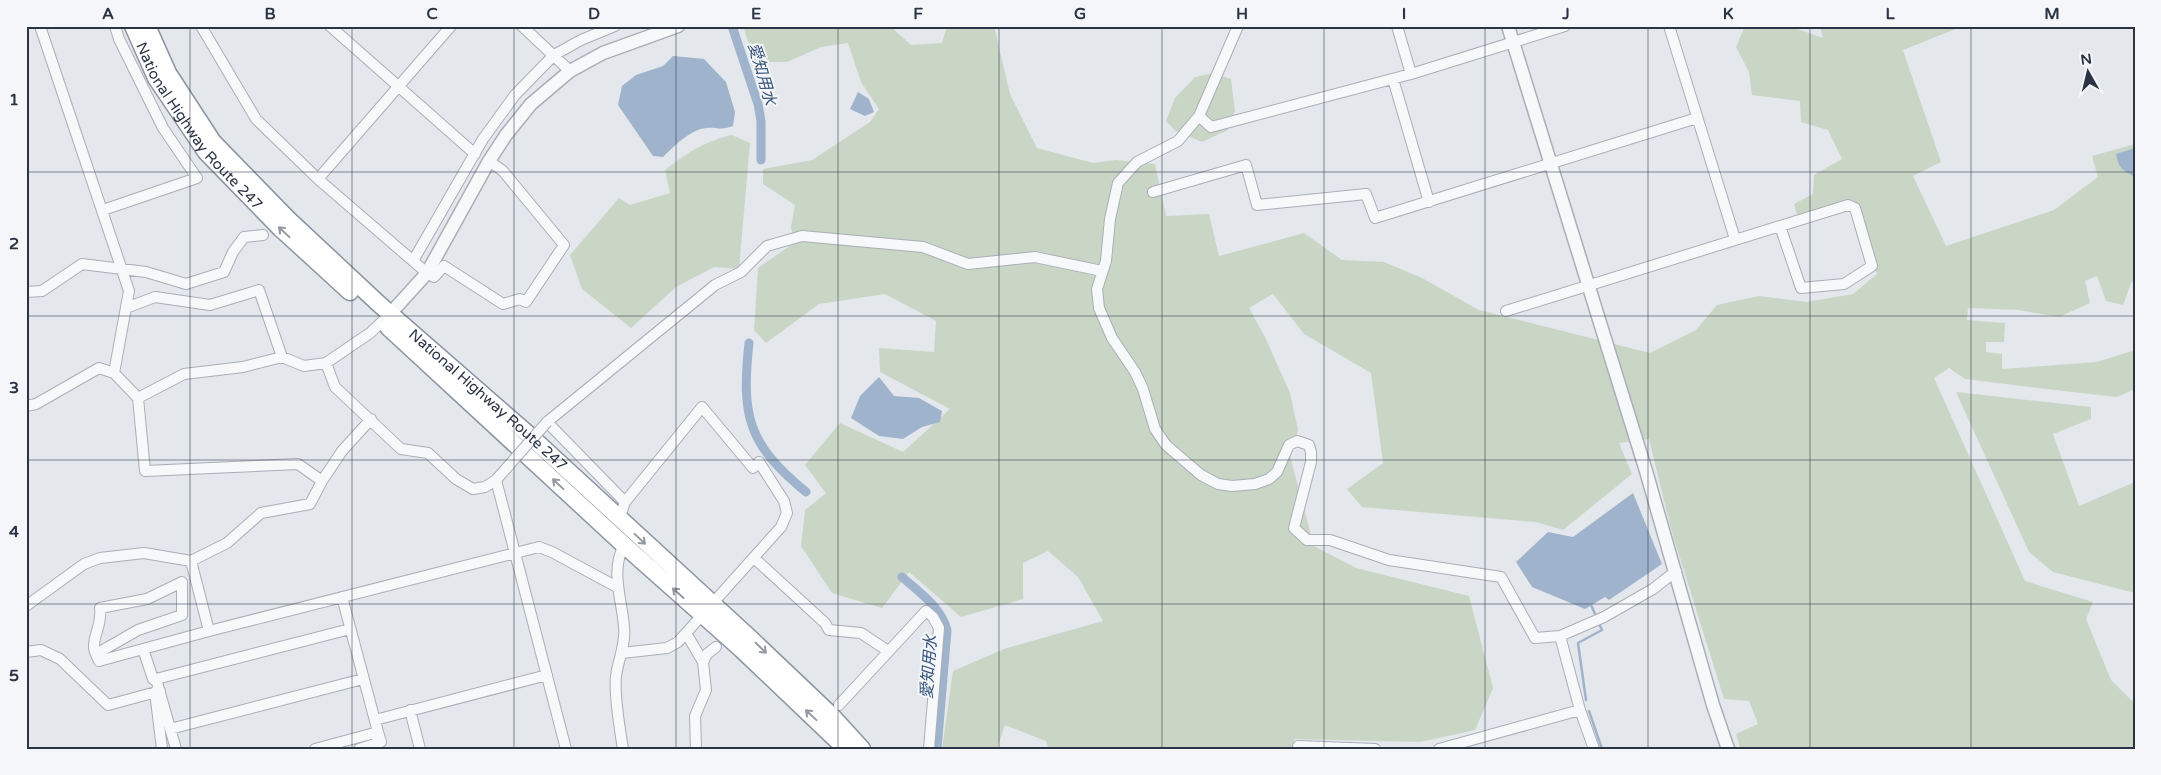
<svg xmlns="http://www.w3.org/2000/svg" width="2161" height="775" font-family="'Varela Round','Noto Sans JP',sans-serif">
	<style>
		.green { fill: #c9d6c5 }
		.water { fill: #9fb4cc }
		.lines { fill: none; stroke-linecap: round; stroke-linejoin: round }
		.stream { stroke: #9fb4cc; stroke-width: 2.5 }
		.canal { stroke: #9fb4cc; stroke-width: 9 }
		.minor-casing { stroke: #a9aeb7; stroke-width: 12 }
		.tertiary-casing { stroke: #a9aeb7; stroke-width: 15 }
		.trunk-casing { stroke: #8b94a3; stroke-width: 19 }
		.minor { stroke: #f7f8fa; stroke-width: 10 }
		.tertiary { stroke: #f7f8fa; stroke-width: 12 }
		.trunk { stroke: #fff; stroke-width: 16 }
		.minor-bridge-casing { stroke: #a9aeb7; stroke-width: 12; stroke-linecap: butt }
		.minor-bridge { stroke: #f7f8fa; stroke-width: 10 }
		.oneway { stroke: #959aa2 }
		.grid { fill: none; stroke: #2b3445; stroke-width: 1; stroke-opacity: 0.55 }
		.labels { text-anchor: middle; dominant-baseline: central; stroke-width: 4; stroke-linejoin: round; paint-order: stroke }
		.street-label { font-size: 15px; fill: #2b3445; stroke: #f4f6f9 }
		.water-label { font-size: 16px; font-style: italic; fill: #34527a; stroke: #f4f6f9 }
		.neatline { fill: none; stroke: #2b3445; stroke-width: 2 }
		.grid-label { font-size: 16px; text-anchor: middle; font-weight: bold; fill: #2b3445 }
	</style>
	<rect width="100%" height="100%" fill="#e4e7ec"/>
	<path class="green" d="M743,26H890L911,45L942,43L947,26H994L1010,94L1037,148L1093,163L1116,160L1155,164L1166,216L1209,214L1219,256L1304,233L1342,260L1384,262L1422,278L1479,310L1650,353L1696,330L1717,305L1759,296L1807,302L1853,294L1877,274L1854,202L1797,215L1794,204L1813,194L1814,175L1842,159L1828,130L1801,122L1800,101L1752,95L1749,72L1736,47L1745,26H1789L1823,38L1820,26H1963L1903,50L1941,162L1913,176L1946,246L2054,210L2098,177L2092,156L2135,144V281L2131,283L2123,305L2106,301L2097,276L2085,281L2090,303L2059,317L2018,310L1968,308L1967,320L2005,323L2004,342H1986V352L2002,354V369L2097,362L2135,350V389L2117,397L2046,389L1965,379L1949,368L1934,378L2025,581L2093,602L2086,619L2111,680L2135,704V749L1740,748L1736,734L1758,724L1749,701L1724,699L1671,529L1649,439L1619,443L1632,474L1563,530L1536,522L1362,507L1347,489L1383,463L1371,373L1304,334L1273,294L1249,308L1265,337L1290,393L1298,430L1290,456L1314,546L1356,568L1469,596L1493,688L1475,730L1420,742L1294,739L1293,749H1049L1046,741L1005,725L997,749H942L953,671L1004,649L1103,621L1078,577L1048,551L1023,563V599L961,617L909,572L882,608L832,593L801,546L805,510L826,493L805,465L840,423L903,452L950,409L880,372L879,348L934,352L936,321L885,294L819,304L766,343L754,330L758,268L794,243L791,227L795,205L763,184V169L812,160L870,122L879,109L861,82L848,43L821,47L787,62H755Z
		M1214,73L1231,79L1235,111L1228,130L1202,142L1176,131L1166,121L1175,98L1195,77Z
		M732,135L750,143L739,269L714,267L676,287L631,328L582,289L570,255L619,198L630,205L670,193L665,170C689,152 703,142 732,135Z
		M1956,392L2091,407V419L2053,434L2079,506L2135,482V593L2053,572L2029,552Z"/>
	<path class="water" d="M673,56L704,59L726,82L735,112L733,126C718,131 718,127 706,128C691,129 673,147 663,157L653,156L618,105L622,86L636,75L663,66Z
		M858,92L869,99L874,112L865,116L850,109Z
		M2135,148V177C2123,171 2118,167 2116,154Z
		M879,377L894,396L919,398L942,411L940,422L922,427L903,439L879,436L851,418L860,396Z
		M1633,493L1662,564L1609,600L1605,597L1585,609L1532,587L1516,562L1548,532L1573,537Z"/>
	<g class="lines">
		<path class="stream" d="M1591,605L1596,616
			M1586,700L1578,643L1602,630L1599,624
			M1589,711L1602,749"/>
		<path class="canal" d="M732,26L758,104L761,121V160
			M749,343C741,417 748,444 806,492
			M902,577C919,592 941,607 947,630L937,749"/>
		<g class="minor-casing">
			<path id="minor" d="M40,26L129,291L114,373
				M201,26L256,119L318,179L427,273L434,277L444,266L503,304L520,299L526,302L564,245L503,171L489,161
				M330,26L475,154
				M522,26L570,71
				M1238,26L1199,116L1178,141L1137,162L1118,183L1110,219L1106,261L1097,289L1099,308L1112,338L1135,372L1143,389L1155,429L1166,445L1201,475L1218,484L1232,486L1255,484L1269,479L1277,472L1289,445L1297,441L1309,445L1311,452V462L1294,528L1307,540H1330L1389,560L1501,577L1535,638L1560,636L1604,617L1653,589L1676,571
				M1397,26L1411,74
				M1669,26L1735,239
				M1393,79L1429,202
				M1199,116L1211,127L1411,74L1565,26
				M318,179L451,26
				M1153,192L1246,165L1257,205L1366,194L1375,218L1697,118
				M103,210L197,178L163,128L119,39L115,26
				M413,261L483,139L515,95L554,55L581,40L615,26
				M26,292L42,291L82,264L146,272L186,284L224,272L233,252L244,237L263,235
				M126,308L155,297L210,305L259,290L282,357
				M1506,311L1848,205L1855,208L1872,266L1844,284L1801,288L1780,226
				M326,363L335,387L401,449L428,453L456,479L473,489L485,487L496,480L510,464
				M138,398L145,471L298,464L322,481
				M26,406L36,404L99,368L114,373L138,398L184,374L243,367L282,357L304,366L326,363L370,333L390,314
				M496,480L566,749
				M625,502L547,422L715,285L741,272L767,246L802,236L923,247L968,264L1035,257L1102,271
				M619,520L625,502L702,407L753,468L759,462L784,501L787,513L781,527L678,642L667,648L622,653
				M754,558L825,623L829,630L861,633L888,651
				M191,561L209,631
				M26,606L84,564L100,558L144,553L191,561L227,543L261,513L310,504L322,481L342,451L371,419
				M686,633L703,662
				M1560,636L1580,710L1594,749
				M143,649L153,679H156
				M26,652L41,650L60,659L108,705L160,691
				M96,654L138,630L182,615V582L147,599L100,608C102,624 95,631 94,645C93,650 97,656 99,661L209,631L539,547L552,552L617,587
				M155,692L162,749
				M839,705L926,611L933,617L939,628L929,749
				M410,710L420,749
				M375,720L547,675
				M170,729L363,679
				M176,749L156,679L350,629
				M315,749L378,732L342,597
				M359,749L381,742L378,732
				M623,749C620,731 614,694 616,676C618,660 626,644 624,627C622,599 610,571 624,545
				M696,749L695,716L706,690L703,662L707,654L716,647
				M1298,749V746L1375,749
				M1439,749L1580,710"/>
		</g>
		<g class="tertiary-casing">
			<path id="tertiary" d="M1508,26L1646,471L1713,705L1728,749
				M390,314L427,273L489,161L506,135L531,104L570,71L603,53L678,26"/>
		</g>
		<g class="trunk-casing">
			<g id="trunk">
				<path id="s1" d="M133,26L156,78L206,152L280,228L350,292"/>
				<path id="s2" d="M147,26L168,73L213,142L288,219L379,304L528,434L751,639L831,715L862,749"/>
				<path d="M388,327L624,545L741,649L846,749"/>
			</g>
		</g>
		<use href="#minor" class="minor"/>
		<use href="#tertiary" class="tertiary"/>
		<use href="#trunk" class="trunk"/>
		<g class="minor-bridge-casing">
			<path id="minor-bridge" d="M510,464L547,422"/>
		</g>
		<use href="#minor-bridge" class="minor-bridge"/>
	</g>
	<defs><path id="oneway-shaft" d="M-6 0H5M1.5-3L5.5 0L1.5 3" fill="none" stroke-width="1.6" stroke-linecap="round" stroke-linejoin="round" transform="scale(1.25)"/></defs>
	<g class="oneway">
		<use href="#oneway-shaft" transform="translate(284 232) rotate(-137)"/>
		<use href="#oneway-shaft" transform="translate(558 484) rotate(-137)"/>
		<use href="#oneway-shaft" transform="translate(640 539) rotate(43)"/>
		<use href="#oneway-shaft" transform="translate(678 593) rotate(-138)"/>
		<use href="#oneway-shaft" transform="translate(761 648) rotate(44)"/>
		<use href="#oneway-shaft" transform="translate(811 715) rotate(-137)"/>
	</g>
	<path class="grid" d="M190,26V749M352,26V749M514,26V749M676,26V749M838,26V749M999,26V749M1162,26V749M1324,26V749M1485,26V749M1648,26V749M1810,26V749M1971,26V749M26,172H2135M26,316H2135M26,460H2135M26,604H2135"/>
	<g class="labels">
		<g class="street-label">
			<text stroke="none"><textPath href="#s1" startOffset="121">National Highway Route 247</textPath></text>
			<text stroke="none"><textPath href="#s2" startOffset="511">National Highway Route 247</textPath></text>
		</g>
		<g class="water-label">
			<text transform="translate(762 74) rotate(74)">愛知用水</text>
			<text transform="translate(929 667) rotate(-86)">愛知用水</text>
		</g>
	</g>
	<rect width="2161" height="775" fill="none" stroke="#f4f6f9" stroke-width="55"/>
	<g transform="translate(2088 72) rotate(352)" stroke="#f4f6f9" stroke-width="4" paint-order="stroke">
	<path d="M0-4L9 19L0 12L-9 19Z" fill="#2b3445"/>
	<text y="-8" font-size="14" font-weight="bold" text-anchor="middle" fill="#2b3445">N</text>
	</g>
	<rect x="28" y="28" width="2106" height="720" class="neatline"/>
	<g class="grid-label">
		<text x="108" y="19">A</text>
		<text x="270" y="19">B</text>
		<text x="432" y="19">C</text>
		<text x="594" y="19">D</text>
		<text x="756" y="19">E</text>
		<text x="918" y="19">F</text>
		<text x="1080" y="19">G</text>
		<text x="1242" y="19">H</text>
		<text x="1404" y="19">I</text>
		<text x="1566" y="19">J</text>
		<text x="1728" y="19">K</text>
		<text x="1890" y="19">L</text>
		<text x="2052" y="19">M</text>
		<text x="14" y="105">1</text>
		<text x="14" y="249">2</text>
		<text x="14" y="393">3</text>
		<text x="14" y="537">4</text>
		<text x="14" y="681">5</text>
	</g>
</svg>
